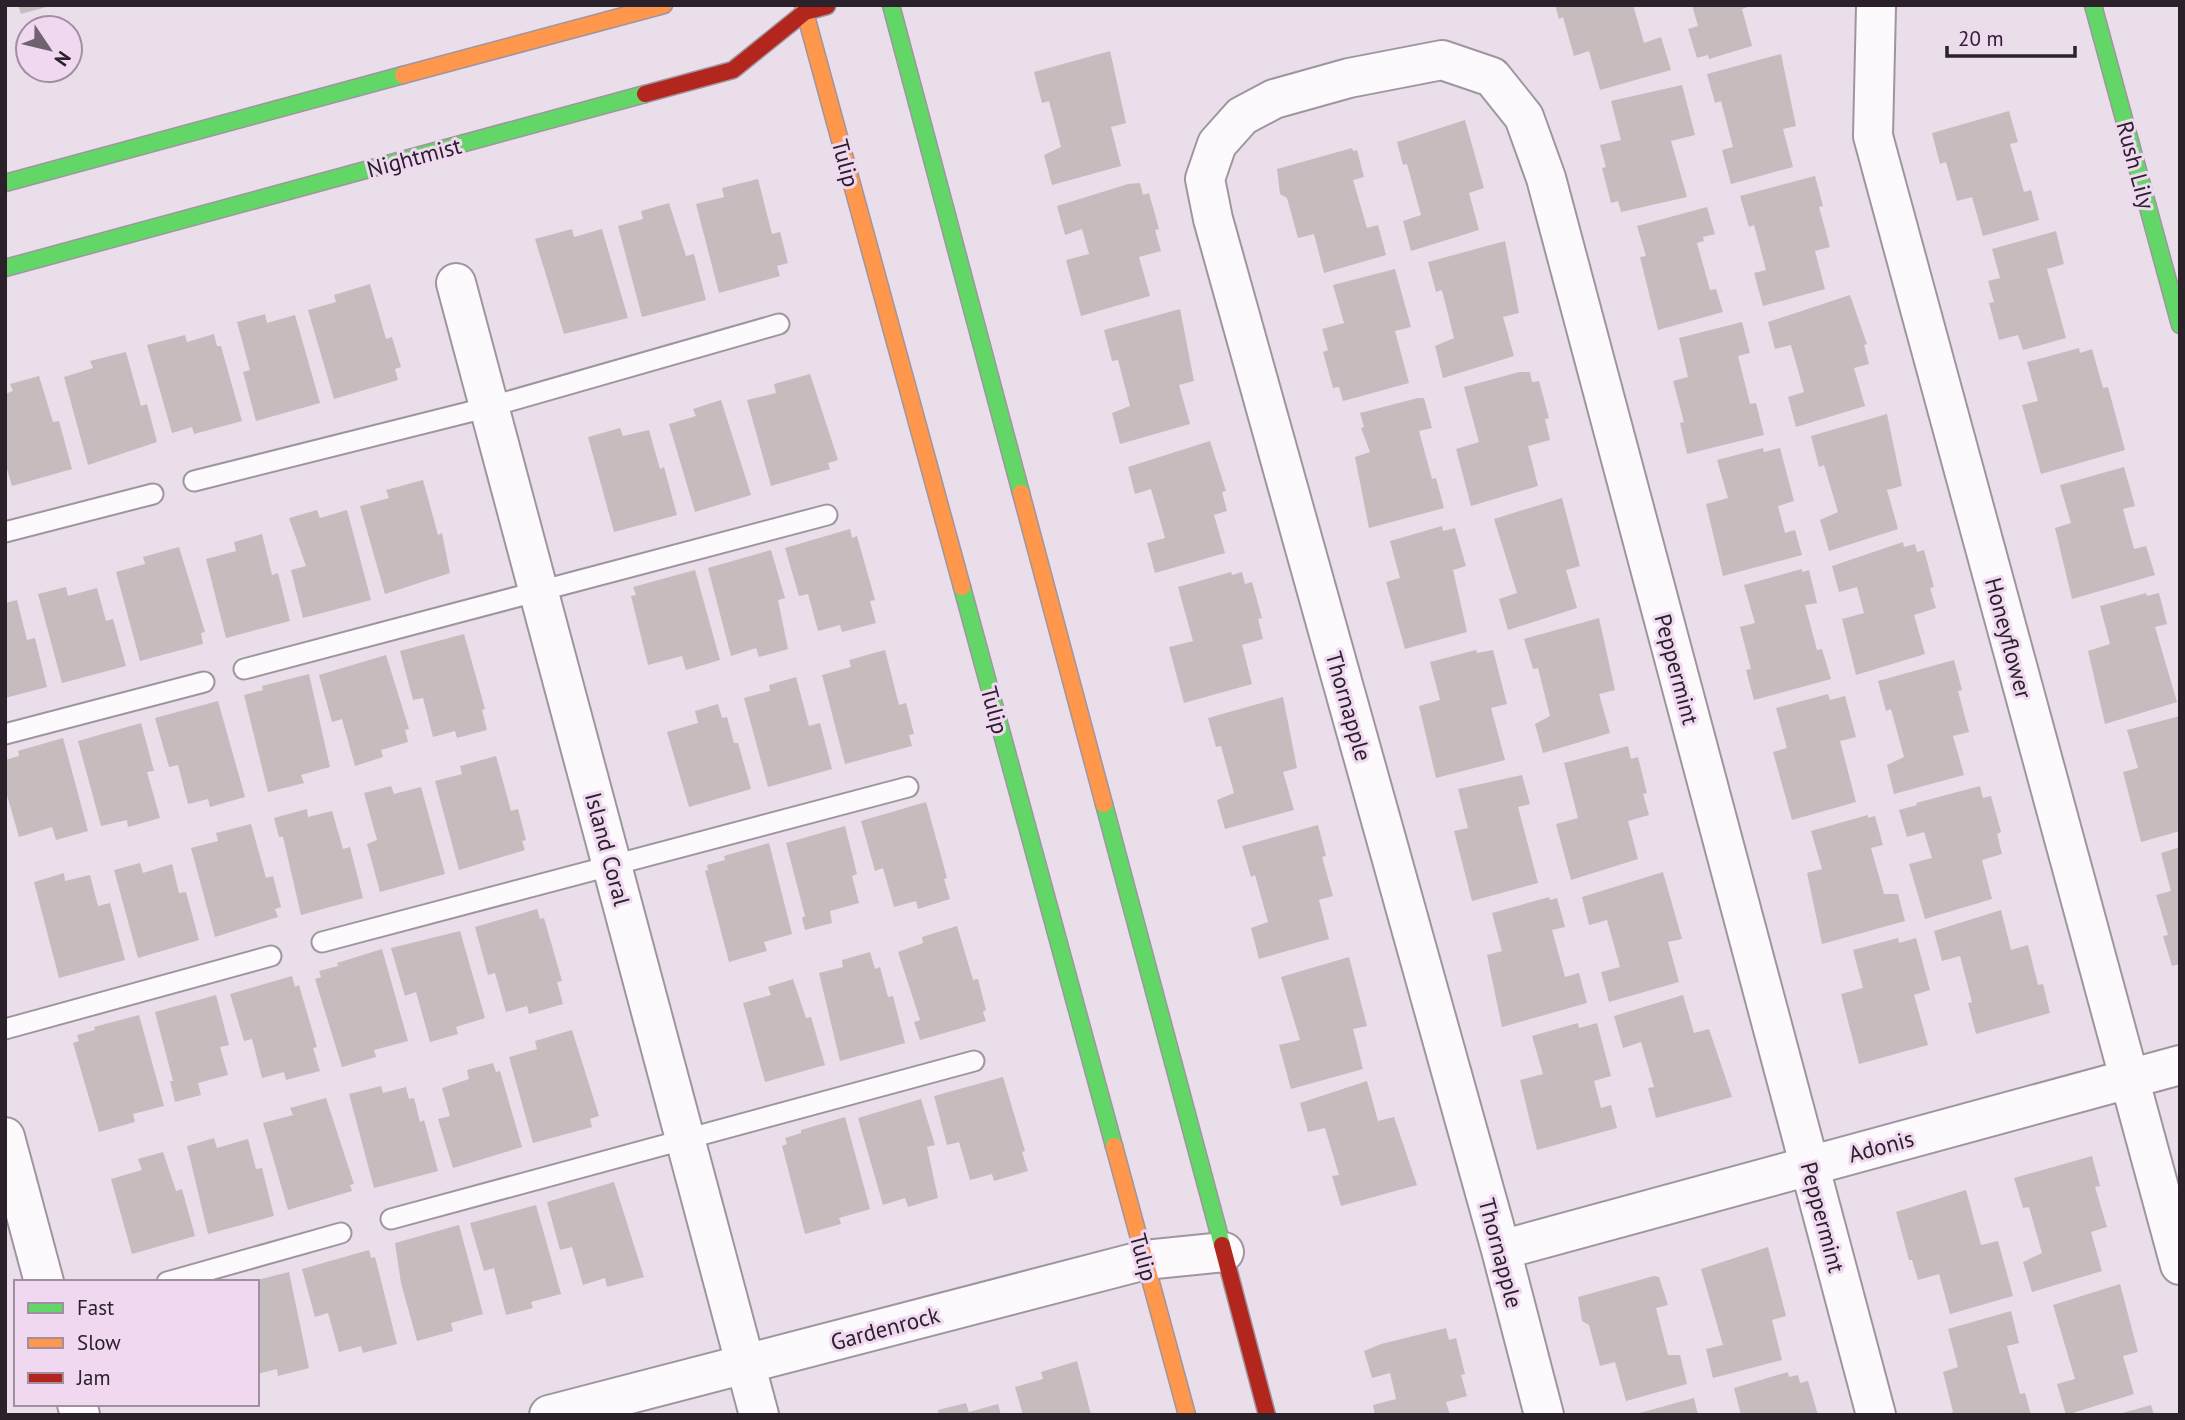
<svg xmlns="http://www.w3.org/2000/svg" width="2185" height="1420" font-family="'PT Sans',sans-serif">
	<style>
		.building { fill: #c6bbbd }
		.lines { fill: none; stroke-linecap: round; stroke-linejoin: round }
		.lane-casing { stroke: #9f959f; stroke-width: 23 }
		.street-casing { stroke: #9f959f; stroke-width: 42 }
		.fast-casing { stroke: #9f959f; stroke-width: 19 }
		.slow-casing { stroke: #9f959f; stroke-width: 19 }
		.jam-casing { stroke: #9f959f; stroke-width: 19 }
		.lane { stroke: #fcfafc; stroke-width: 19 }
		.street { stroke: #fcfafc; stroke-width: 38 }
		.fast { stroke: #63d668; stroke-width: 16 }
		.slow { stroke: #ff974d; stroke-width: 16 }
		.jam { stroke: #b3261e; stroke-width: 16 }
		.labels { text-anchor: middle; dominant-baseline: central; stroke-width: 6; stroke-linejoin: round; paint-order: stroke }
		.street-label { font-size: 23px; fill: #2a212a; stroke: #f0d8f1 }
	</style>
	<rect width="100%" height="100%" fill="#ebdeeb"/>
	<path class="building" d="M18,5H50V6L21,14Z
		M1555,5H1633L1644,43L1661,37L1671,70L1600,90L1589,51L1574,56L1563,17L1559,19Z
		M1692,5H1753L1742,9L1752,46L1709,59L1708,55L1697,58L1688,29L1698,26Z
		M1110,51L1126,123L1111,127L1121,166L1052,185L1044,155L1061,147L1049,101L1042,103L1034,72Z
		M1781,54L1796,126L1783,129L1793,167L1731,184L1722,150L1733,147L1721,101L1715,103L1707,74Z
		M1682,85L1695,135L1671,141L1687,197L1621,212L1618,201L1611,203L1602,168L1606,167L1600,145L1621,140L1611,101Z
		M2009,111L2018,142L2010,144L2024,192L2031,190L2039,220L1983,236L1972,197L1957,201L1946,162L1940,164L1932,133Z
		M1465,120L1484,188L1469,193L1479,230L1411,251L1403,221L1421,215L1407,164L1403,165L1397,142Z
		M1352,148L1353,151L1357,150L1364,177L1353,180L1367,228L1378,225L1386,255L1324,273L1314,234L1298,238L1287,198L1280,194L1277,169Z
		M1815,176L1823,206L1819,207L1830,247L1815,251L1825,289L1763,306L1754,273L1766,270L1754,225L1749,227L1740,196Z
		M758,179L772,234L780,232L788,263L777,266L780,276L719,293L696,204L724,197L722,188Z
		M1140,183L1143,195L1149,193L1159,229L1155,230L1161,251L1139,257L1150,296L1081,316L1066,260L1089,254L1082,229L1065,235L1057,206L1128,184Z
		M669,203L686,256L694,254L706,300L642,317L618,226L643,219L641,211Z
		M1707,207L1715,234L1703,237L1704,241L1697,243L1710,290L1716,289L1723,312L1658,330L1640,257L1646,256L1637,226Z
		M572,229L574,237L602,229L628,318L564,334L535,239Z
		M2056,231L2064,264L2047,269L2066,338L2023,350L2018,335L1999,340L1989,303L1994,302L1988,281L2000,278L1992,249Z
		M1505,241L1519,313L1503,317L1514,356L1443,378L1435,346L1454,338L1442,290L1436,292L1428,262Z
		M1395,269L1411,327L1395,331L1409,383L1343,401L1339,387L1333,388L1323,352L1328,350L1322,329L1344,323L1333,285Z
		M370,284L386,339L392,337L401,367L395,369L398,380L334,399L308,310L336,302L334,295Z
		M1850,295L1867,344L1864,345L1869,364L1854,368L1865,406L1796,427L1788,397L1804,392L1791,345L1775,349L1768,322Z
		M1180,309L1194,381L1179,385L1190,424L1120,444L1112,413L1130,406L1118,360L1112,361L1104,330Z
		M265,314L267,323L295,315L320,403L256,421L243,372L250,370L237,322Z
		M1742,322L1750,353L1738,356L1750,404L1756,403L1764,435L1687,454L1680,423L1684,422L1673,381L1688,377L1679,338Z
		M214,334L217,346H221L242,421L194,434L192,427L172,433L147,345L185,335L187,342Z
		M2079,348L2080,353L2092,349L2103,388L2108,387L2125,450L2041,474L2022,405L2038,401L2027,362Z
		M126,352L141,406L147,404L157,442L88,465L64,377L93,368L90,361Z
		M1519,372H1530L1532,382L1539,381L1549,418L1545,419L1550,440L1528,446L1538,486L1471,506L1456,449L1479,442L1464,387Z
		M810,374L838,460L828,463L830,469L771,486L747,400L776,393L774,384Z
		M39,376L53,422L59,421L72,469L12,486L5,462V394L13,391L10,384Z
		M1418,398H1424L1432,428L1419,431L1432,479L1436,478L1444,508L1369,528L1355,457L1370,452L1361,428L1364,427L1360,413Z
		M721,400L751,495L695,512L669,424L696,416L693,409Z
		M1887,414L1902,486L1887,490L1898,529L1829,551L1820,520L1838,512L1824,465L1819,467L1811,436Z
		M620,428L623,436L649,430L660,469L664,467L677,515L614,532L588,437Z
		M1210,441L1226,491L1222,492L1227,511L1214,515L1225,553L1155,573L1147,543L1165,538L1151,489L1135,494L1128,467Z
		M1763,448L1764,452L1780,448L1794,501L1778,506L1785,533L1795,530L1802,555L1723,576L1706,504L1728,498L1717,460Z
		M2124,467L2135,506L2123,509L2134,549L2146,546L2155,575L2072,599L2055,528L2071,523L2060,485Z
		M423,480L438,535L442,533L450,573L385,594L360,506L389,498L386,490Z
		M1562,498L1580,566L1566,570L1577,608L1508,630L1499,599L1517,593L1494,519Z
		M317,510L320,518L347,510L371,600L303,618L291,570L306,566L289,518Z
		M1442,526L1443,531L1455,528L1466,566L1453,570L1467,632L1405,649L1386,582L1400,578L1390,541Z
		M850,529L852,538L857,536L875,600L870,601L876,623L842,632L840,625L818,631L808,594L799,596L785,548Z
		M262,534L272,575L278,573L290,621L226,638L206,559L236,551L234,542Z
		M1903,542L1904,547L1915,544L1917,552L1924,550L1934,587L1930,588L1936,608L1914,615L1925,654L1856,675L1842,619L1864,613L1857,587L1839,592L1832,566Z
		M179,547L205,632L201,633L203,644L140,661L116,572L145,564L143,557Z
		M771,550L785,598L778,600L788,649L759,657L756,648L731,656L708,568Z
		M1802,569V572L1809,570L1817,603L1805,605L1817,650L1822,649L1831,679L1754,700L1746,670L1751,669L1740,627L1755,623L1744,585Z
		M695,570L720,660L686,670L682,656L648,665L631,596L636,595L633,587Z
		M1231,572L1232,575L1242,572L1245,584L1252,582L1262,618L1258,619L1263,639L1242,645L1252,684L1184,703L1169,647L1193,641L1178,587Z
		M66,587L68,596L97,588L106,621L113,619L126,666L62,683L38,594Z
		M2146,593L2147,596L2159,593L2167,624L2155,627L2177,702L2105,724L2088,651L2110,644L2100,606Z
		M17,600L27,640L35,638L47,687L5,698V603Z
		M1599,618L1615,690L1599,694L1610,733L1543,753L1535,724L1550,716L1538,668L1533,669L1524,639Z
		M464,634L485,709L482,710L487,730L457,738L455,731L433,737L423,698L413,700L400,651Z
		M885,650L899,705L906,703L914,734L909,735L912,746L845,764L822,675L851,667L849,660Z
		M1476,650L1477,653L1493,650L1507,704L1491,708L1505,760L1436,778L1419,706L1440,700L1430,662Z
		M386,655L409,729L405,730L408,742L381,750L383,757L355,766L342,719L332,722L319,675Z
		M1954,660L1962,690L1958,691L1969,732L1953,736L1964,775L1894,794L1887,765L1904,757L1891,709L1886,711L1878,681Z
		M309,674L330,767L301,775L304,783L268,792L244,695L263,690L262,686Z
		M796,677L809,726L820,723L832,769L768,787L744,698L770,691L769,685Z
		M1828,694L1830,700L1845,696L1856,737L1840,741L1856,802L1792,820L1773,752L1787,748L1776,708Z
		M1283,697L1297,768L1283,772L1294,810L1225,829L1217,800L1234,793L1221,746L1216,747L1208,718Z
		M218,701L245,797L210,807L208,799L188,804L178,765L169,767L155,718Z
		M718,704L722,718L727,717L734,743H738L751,789L689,807L667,732L698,723L695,711Z
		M2180,716V831L2141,842L2123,772L2138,768L2127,730Z
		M141,723L154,771L147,772L160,818L128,827L127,820L101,826L78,741Z
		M63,738L88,831L56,840L52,827L19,837L5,788V760L19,756L18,751Z
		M1628,746L1631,759L1638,757L1647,793L1643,794L1649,815L1628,821L1638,859L1571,880L1556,824L1578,818L1564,763Z
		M496,756L511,811L518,809L526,840L522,841L525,850L459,870L435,781L462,774L460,766Z
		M1522,775L1530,804L1518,807L1538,883L1472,901L1454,831L1468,828L1458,789Z
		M391,786L394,794L421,787L445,874L380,892L367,844L377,840L364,793Z
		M1980,786L1983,798L1991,796L2001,832L1997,834L2002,854L1982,860L1992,899L1925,919L1909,864L1932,858L1924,832L1907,837L1899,810L1917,805L1916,803Z
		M926,802L947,878L944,879L950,899L918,909L916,901L894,907L883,868L875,871L861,821Z
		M307,809L308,817L332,811L343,849L350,847L363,898L301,915L283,837H279L274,818Z
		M1868,815V818L1875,816L1883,845L1871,848L1884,894H1898L1905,921L1822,944L1807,873L1822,869L1811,831Z
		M251,824L266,878L273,876L281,907L275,909L278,917L215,937L191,848L218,841L216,833Z
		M1318,825L1326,856L1322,857L1333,896L1319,900L1329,939L1259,959L1251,928L1268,922L1255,875L1251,877L1242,846Z
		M845,826L857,874L852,876L859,903L830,911L832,923L805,930L802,918L805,916L786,843Z
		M769,843L792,934L764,942L767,951L729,962L705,871L708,870L707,865L725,860L724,856Z
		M2180,847V964L2172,966L2163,936L2168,935L2156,895L2171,891L2161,853Z
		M140,863L143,873L172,864L179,893L186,892L199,940L138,958L114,870Z
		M1663,872L1682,939L1668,942L1679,982L1609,1002L1601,972L1620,967L1607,920L1589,925L1582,897Z
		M64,873L65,881L90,875L98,906L110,903L125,960L59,978L34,882Z
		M1549,897L1550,900L1557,898L1565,927L1552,930L1565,977L1579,973L1587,1003L1502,1027L1487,955L1502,951L1492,913Z
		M537,909L540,919L544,918L562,981L557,982L563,1004L529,1014L527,1006L506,1012L495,973L488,975L475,927Z
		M2001,910L2011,950L2028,945L2038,985L2043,984L2050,1013L1976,1034L1968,1003L1972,1002L1960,956L1942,961L1934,931Z
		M957,926L973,980L978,979L986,1010L983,1012L986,1021L920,1040L914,1022L920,1020L898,952L923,943L922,937Z
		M460,931L485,1018L456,1027L458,1034L430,1042L416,992L405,996L391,948Z
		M1898,938L1899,943L1916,938L1930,990L1914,995L1928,1045L1859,1064L1841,994L1863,988L1853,950Z
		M382,949L408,1041L374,1050L376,1057L342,1067L315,979L321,977L319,971L338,966L337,963Z
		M870,952L875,969L880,967L888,997L893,996L905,1043L840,1061L819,973L843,967L842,960Z
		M1349,957L1367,1026L1353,1029L1363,1069L1291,1089L1279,1045L1300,1040L1281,977Z
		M292,976L295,987L299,985L317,1047L313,1048L320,1071L286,1080L284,1072L262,1078L252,1039L244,1041L230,994Z
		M793,979L806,1018L811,1017L825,1065L765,1082L743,1003L771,995L768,987Z
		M216,995L229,1045L220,1047L228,1075L198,1083L201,1095L175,1102L170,1081H173L155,1012Z
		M1683,995L1694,1033L1709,1029L1732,1097L1656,1118L1648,1088L1654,1087L1641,1042L1623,1048L1614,1016Z
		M139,1015L164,1106L133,1114L135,1122L99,1132L73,1043L79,1041L77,1035L95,1030L94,1027Z
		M1578,1023L1579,1028L1597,1023L1611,1076L1594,1081L1601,1108L1611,1105L1617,1128L1537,1150L1520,1080L1543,1074L1532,1036Z
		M572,1030L599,1116L590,1119L592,1127L533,1143L509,1057L537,1049L535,1041Z
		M493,1063L496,1072L500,1071L522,1147L453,1168L438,1119L450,1116L442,1088L469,1079L467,1070Z
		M1003,1077L1025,1151L1022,1152L1028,1171L994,1181L992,1174L970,1180L959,1142L947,1145L934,1096Z
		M1367,1081L1378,1121L1394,1117L1417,1185L1341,1206L1332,1176L1339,1175L1325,1128L1308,1132L1300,1103Z
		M381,1086L383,1093L406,1087L409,1099L414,1098L420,1122L424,1120L438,1171L374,1188L349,1094Z
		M326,1098L354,1184L350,1185L352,1191L288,1210L263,1123L293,1115L290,1108Z
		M921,1099L935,1145L927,1147L938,1198L908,1207L905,1198L883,1205L858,1118Z
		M845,1117L870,1209L839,1218L841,1224L805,1234L782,1146L787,1144L785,1138L801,1133V1130Z
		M214,1138L217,1148L248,1139L256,1169L262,1168L274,1216L208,1234L187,1146Z
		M163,1152L176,1191L182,1189L195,1236L132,1254L111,1179L142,1170L138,1159Z
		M2092,1156L2100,1186L2095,1187L2107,1227L2091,1232L2102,1271L2032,1292L2023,1262L2042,1253L2029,1207L2023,1208L2014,1178Z
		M614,1182L644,1277L607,1287L605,1278L583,1285L572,1247L560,1250L547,1202Z
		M1966,1190L1981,1245L1998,1241L2013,1296L1950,1314L1939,1274L1918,1280L1912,1260H1909L1896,1212Z
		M536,1205L561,1294L531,1302L533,1308L506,1315L494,1268L484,1271L470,1223Z
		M459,1225L483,1314L451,1323L453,1331L417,1341L401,1283L395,1243Z
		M1768,1247L1786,1316L1772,1320L1782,1360L1713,1378L1706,1349L1723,1345L1701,1269Z
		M369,1250L371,1258L375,1257L397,1344L363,1353L361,1346L339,1352L328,1313L315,1317L302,1269Z
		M289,1272L309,1368L278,1376L277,1369L257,1374V1280Z
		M1654,1276L1659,1277L1668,1305L1656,1308L1668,1355H1680L1687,1384L1626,1401L1615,1362L1600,1366L1589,1325L1582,1321L1578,1297Z
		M2120,1284L2138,1352L2123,1356L2134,1394L2066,1415L2057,1384L2075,1379L2053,1305Z
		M2011,1311L2019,1343L2007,1346L2020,1394L2025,1393L2031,1415H1946L1953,1412L1943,1372L1958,1367L1948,1329Z
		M1446,1328L1449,1340L1456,1338L1465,1374L1461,1375L1467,1396L1446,1402L1450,1415H1375L1373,1405L1396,1399L1390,1373L1372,1378L1364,1351L1381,1344Z
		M1077,1361L1091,1415H1023L1015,1387L1043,1379L1041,1372Z
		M1788,1372L1789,1377L1798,1375L1800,1383L1808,1381L1818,1415H1741L1734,1388Z
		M1694,1398L1698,1415H1636V1414Z
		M966,1403L969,1412L998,1404L1001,1415H939L938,1410Z
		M2151,1405L2154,1415H2119V1414Z"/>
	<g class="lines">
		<g class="lane-casing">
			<path id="lane" d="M194,481L489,407L779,324
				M5,532L153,494
				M244,669L827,515
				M5,734L204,682
				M322,942L908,787
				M5,1029L271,956
				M391,1219L974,1061
				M167,1282L341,1233"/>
		</g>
		<g class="street-casing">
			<path id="street" d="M1876,7L1873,136L2180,1265
				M456,283L759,1415
				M5,1137L44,1282
				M1501,1250L2180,1065
				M77,1404L80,1415
				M549,1415L1145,1260L1224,1252
				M1544,1415L1501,1250L1213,219L1205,179L1217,144L1242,116L1274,99L1349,78L1442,60L1492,77L1524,117L1546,178L1876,1415"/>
		</g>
		<g class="fast-casing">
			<path id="fast" d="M891,5L1021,493
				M2093,5L2180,325
				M5,183L403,75
				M5,268L645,94
				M962,587L1114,1146
				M1104,804L1222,1245"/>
		</g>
		<g class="slow-casing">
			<path id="slow" d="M803,5L962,587
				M403,75L664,5
				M1021,493L1104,804
				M1114,1146L1187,1415"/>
		</g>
		<g class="jam-casing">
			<path id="jam" d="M645,94L733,70L805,12L827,6
				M1222,1245L1267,1415"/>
		</g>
		<use href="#lane" class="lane"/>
		<use href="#street" class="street"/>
		<use href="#fast" class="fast"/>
		<use href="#slow" class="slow"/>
		<use href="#jam" class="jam"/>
	</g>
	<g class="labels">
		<g class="street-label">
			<text transform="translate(414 157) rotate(-15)">Nightmist</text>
			<text transform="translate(846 163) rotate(75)">Tulip</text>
			<text transform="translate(2136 165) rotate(75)">Rush Lily</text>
			<text transform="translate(2009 638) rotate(75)">Honeyflower</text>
			<text transform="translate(1677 669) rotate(75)">Peppermint</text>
			<text transform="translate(1349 706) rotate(74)">Thornapple</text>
			<text transform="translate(995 710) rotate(75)">Tulip</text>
			<text transform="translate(608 849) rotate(75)">Island Coral</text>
			<text transform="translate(1881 1146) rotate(-15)">Adonis</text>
			<text transform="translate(1823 1217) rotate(75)">Peppermint</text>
			<text transform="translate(1501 1253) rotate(75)">Thornapple</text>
			<text transform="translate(1144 1257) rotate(75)">Tulip</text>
			<text transform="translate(885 1328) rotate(-15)">Gardenrock</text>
		</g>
	</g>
	<rect width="2185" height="1420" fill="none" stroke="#2a212a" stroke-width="14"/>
	<rect x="14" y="1280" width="245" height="126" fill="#f0d8f1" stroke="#a18fa1" stroke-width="2"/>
	<rect x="28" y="1303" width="35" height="10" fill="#63d668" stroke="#a18fa1" stroke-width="2"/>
	<text x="77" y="1315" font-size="21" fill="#2a212a">Fast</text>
	<rect x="28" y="1338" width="35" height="10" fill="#ff974d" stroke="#a18fa1" stroke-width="2"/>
	<text x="77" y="1350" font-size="21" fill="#2a212a">Slow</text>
	<rect x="28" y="1373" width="35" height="10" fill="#b3261e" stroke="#a18fa1" stroke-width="2"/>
	<text x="77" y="1385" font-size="21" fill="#2a212a">Jam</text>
	<g transform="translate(49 49) rotate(125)"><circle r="33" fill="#f0d8f1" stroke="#a18fa1" stroke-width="2"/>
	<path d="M0-5L12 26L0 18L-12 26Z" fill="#6e636e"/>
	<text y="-10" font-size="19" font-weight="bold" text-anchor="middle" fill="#2a212a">N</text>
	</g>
	<path d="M1947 46v10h128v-10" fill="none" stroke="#2a212a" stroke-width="3.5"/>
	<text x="1958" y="46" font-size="21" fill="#2a212a" stroke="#f0d8f1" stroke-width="5" paint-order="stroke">20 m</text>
</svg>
